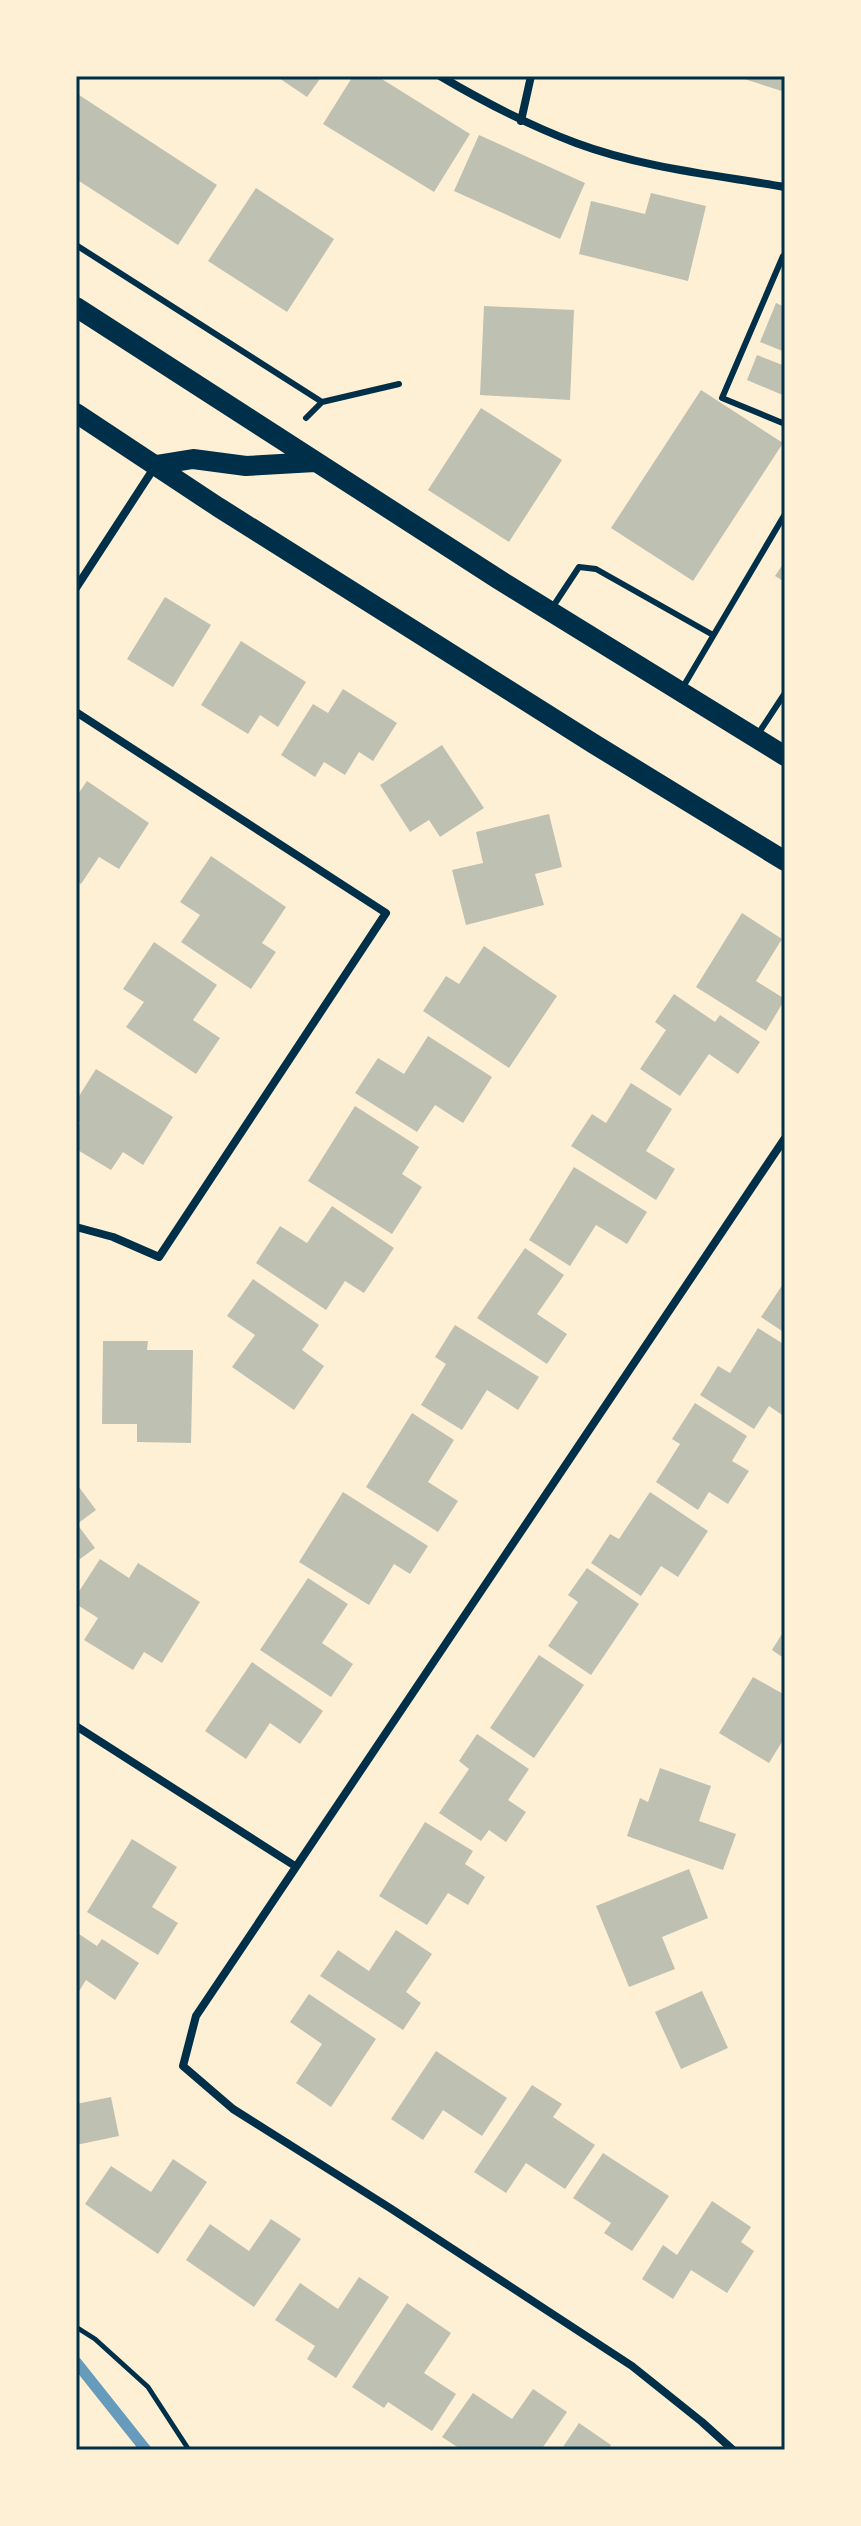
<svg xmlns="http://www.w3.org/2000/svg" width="861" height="2526" font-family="Commissioner,sans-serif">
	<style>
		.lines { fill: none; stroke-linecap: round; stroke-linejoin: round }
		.stream { stroke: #669bbc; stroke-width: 11 }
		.building { fill: #bec0b2 }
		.path { stroke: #003049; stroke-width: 5 }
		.service { stroke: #003049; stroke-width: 6 }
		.minor { stroke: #003049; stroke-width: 8 }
		.primary { stroke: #003049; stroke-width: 20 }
		.neatline { fill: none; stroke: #003049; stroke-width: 3 }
	</style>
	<rect width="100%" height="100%" fill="#fdf0d5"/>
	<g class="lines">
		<path class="stream" d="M76,2362L146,2450"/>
	</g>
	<path class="building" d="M276,76H322L307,97Z
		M353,76H377L470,134L434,192L323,124Z
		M738,76H785V92L738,77Z
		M76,93L217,185L178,245L76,179Z
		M479,135L585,183L560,239L454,191Z
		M256,188L334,239L287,312L208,261Z
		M651,193L706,206L688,281L579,254L591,201L645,214Z
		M776,303L785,307V352L760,342Z
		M484,306L574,310L570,400L480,395Z
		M757,355L785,366V396L747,380Z
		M701,390L783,443L693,581L611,528Z
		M481,408L562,460L509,542L428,490Z
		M785,561V582L775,576Z
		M165,597L211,625L173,687L127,659Z
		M241,641L306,682L278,727L260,715L248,734L201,705Z
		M343,689L397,723L373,761L359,752L345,775L324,762L315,777L281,755L313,704L328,713Z
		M442,745L484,808L440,837L429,820L410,832L380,785Z
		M87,781L149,823L119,869L99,857L81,884L76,881V797Z
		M549,814L562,867L535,874L544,905L466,925L452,870L483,863L476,832Z
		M211,856L286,907L262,943L276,952L251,989L181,942L200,915L180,902Z
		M742,913L782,939L756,981L785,999L766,1031L696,987Z
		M154,942L217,985L193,1020L220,1038L196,1074L126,1027L144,1002L123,989Z
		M484,946L557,996L509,1068L423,1011L446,976L459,984Z
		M674,994L715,1022L720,1015L760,1042L738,1074L709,1054L680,1096L640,1069L666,1030L655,1022Z
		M428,1036L492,1077L463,1123L435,1105L417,1132L355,1093L378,1058L404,1074Z
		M96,1069L173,1117L143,1165L123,1152L111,1170L76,1149V1130L80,1123L76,1120V1101Z
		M631,1083L672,1109L646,1151L675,1169L656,1200L571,1146L592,1114L606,1123Z
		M355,1106L419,1147L402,1174L422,1187L392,1234L308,1181Z
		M574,1167L647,1212L627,1244L596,1225L570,1266L529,1240Z
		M332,1206L394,1248L364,1293L345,1281L326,1310L256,1263L280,1226L307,1243Z
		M525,1248L564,1275L537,1314L567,1334L547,1364L477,1318Z
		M253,1279L319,1325L302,1350L324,1366L294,1410L232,1367L255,1335L227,1316Z
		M785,1281V1333L761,1317Z
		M455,1325L539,1377L518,1410L487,1390L462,1430L421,1405L446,1364L435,1357Z
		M758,1328L785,1345V1417L769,1406L754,1429L700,1395L718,1366L730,1373Z
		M103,1341H148L147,1350H193L191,1443L137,1442V1424H102Z
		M695,1403L747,1436L732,1461L749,1471L728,1504L709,1492L698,1510L656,1482L680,1444L672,1439Z
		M412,1413L454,1440L428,1482L458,1501L438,1532L366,1487Z
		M76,1483L96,1510L77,1524L95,1548L76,1562Z
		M343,1492L428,1546L410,1574L394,1564L369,1605L299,1562Z
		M650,1492L708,1531L678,1577L661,1566L641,1596L591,1563L610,1534L619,1539Z
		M100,1559L129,1578L138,1563L200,1602L162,1663L144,1652L133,1670L84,1640L98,1618L76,1604V1596Z
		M587,1568L639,1604L591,1675L548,1646L578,1602L568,1595Z
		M308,1578L348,1604L322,1643L353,1664L331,1697L260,1650Z
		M785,1629V1659L772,1650Z
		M539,1655L584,1685L534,1758L490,1728Z
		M252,1662L323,1711L300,1744L270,1723L246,1759L205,1731Z
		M753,1677L785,1695V1737L769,1763L719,1733Z
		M477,1734L529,1769L508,1800L526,1812L506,1842L489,1830L481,1841L439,1813L469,1769L459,1761Z
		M660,1768L711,1786L699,1821L736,1834L723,1870L627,1836L640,1798L648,1802Z
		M425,1822L473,1851L465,1864L485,1877L468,1905L448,1893L427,1925L379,1896Z
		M132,1839L177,1867L152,1907L178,1923L158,1955L87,1912Z
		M689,1869L708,1918L662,1937L675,1969L629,1987L596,1906Z
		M396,1930L432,1954L406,1992L421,2003L403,2030L320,1976L338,1950L369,1971Z
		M76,1932L97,1946L102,1939L139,1963L115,2000L86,1980L76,1996Z
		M702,1991L728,2048L681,2069L655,2012Z
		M309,1994L376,2039L331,2107L296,2083L322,2044L290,2022Z
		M436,2051L507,2098L482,2136L443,2110L423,2140L391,2119Z
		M532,2085L562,2104L553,2117L595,2145L565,2189L526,2163L506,2193L474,2172Z
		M111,2097L119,2136L76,2145V2104Z
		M603,2153L669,2196L632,2251L604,2233L611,2223L573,2198Z
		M173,2159L207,2182L158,2254L85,2204L111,2166L151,2192Z
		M712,2201L751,2227L741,2242L754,2251L727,2293L691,2270L673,2299L642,2279L663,2245L677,2255Z
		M271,2219L301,2239L254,2307L186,2260L210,2224L249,2251Z
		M359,2277L389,2297L336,2378L307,2359L315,2346L275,2320L300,2283L338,2309Z
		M407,2303L451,2333L424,2373L456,2394L432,2431L388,2402L384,2408L352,2387Z
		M533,2389L567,2412L541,2450H462L442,2437L473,2393L512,2419Z
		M579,2423L611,2445L608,2450H561Z"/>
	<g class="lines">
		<path class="path" d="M76,2327L95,2339L148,2387L189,2450"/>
		<path class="service" d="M76,245L322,402
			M785,258L783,256L722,398L785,424
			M306,418L322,402L399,384
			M552,608L579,567L596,569L713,635
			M683,687L785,514
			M758,734L785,693"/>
		<path class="minor" d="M440,76C484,102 528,125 576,143C643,168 715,175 785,187
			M521,121L531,76
			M76,588L154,468
			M76,712L386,913L159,1257L113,1237L76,1227
			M76,1726L295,1866
			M733,2450L702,2422L632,2366L390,2208L233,2109L183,2066L196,2016L785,1138"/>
		<path class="primary" d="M76,307L498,579L785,756
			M76,413L218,507L594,744L785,861
			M156,465L193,459L246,466L315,462"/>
	</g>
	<rect width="861" height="2526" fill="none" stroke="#fdf0d5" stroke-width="156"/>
	<rect x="78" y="78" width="705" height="2370" class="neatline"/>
</svg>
